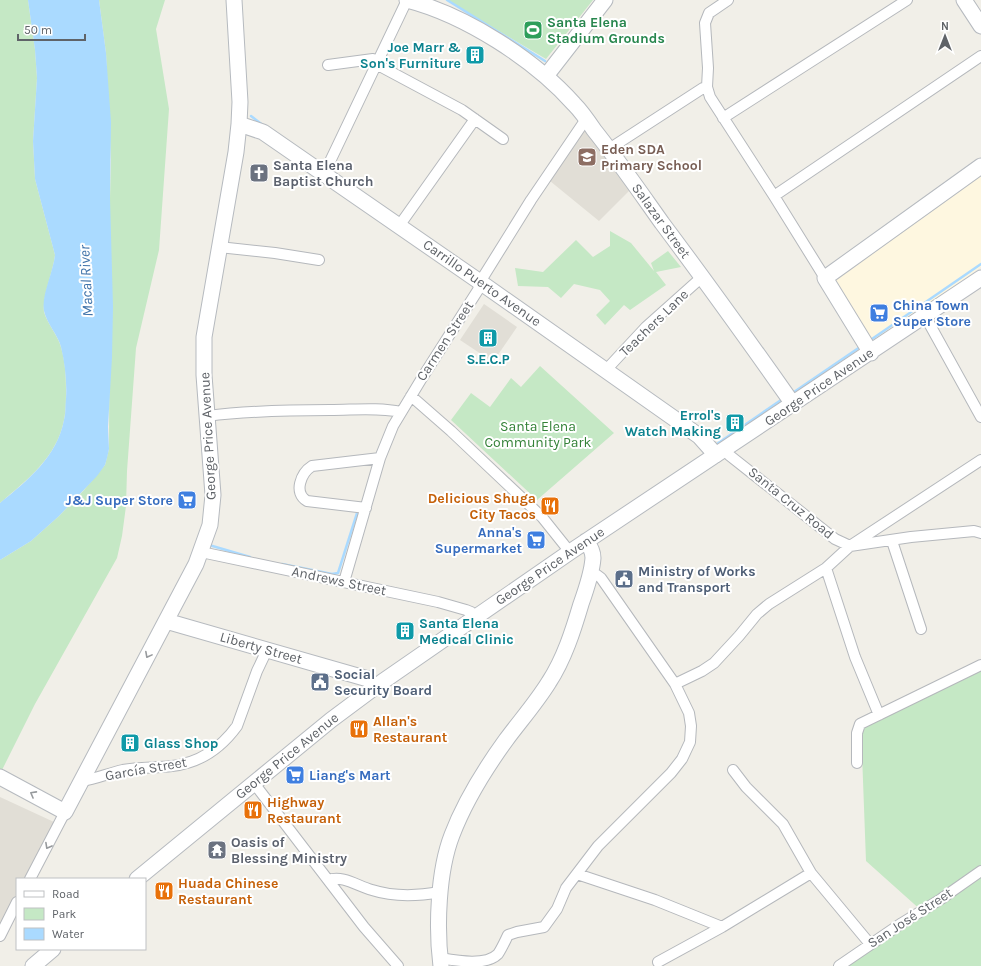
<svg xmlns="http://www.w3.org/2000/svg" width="981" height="966" font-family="Karla,sans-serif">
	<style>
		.commercial { fill: #fef7e0 }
		.education { fill: #e1ded6 }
		.green { fill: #c5e8c5 }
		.water { fill: #aadaff }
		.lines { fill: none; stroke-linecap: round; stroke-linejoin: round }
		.stream { stroke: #aadaff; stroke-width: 2.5 }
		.street-casing { stroke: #b5b8bc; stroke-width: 12 }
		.secondary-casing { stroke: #b6babf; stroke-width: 17 }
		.street { stroke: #fff; stroke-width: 10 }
		.secondary { stroke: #fff; stroke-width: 15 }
		.oneway { stroke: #979a9d }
		.labels { text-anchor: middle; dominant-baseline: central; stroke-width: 4; stroke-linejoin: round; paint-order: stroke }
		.leisure-label { font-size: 14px; font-weight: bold; fill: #27864d; stroke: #fff; text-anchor: start }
		.culture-label { font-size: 14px; font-weight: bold; fill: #0d838f; stroke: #fff; text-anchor: end }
		.education-label { font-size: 14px; font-weight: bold; fill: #785e54; stroke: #fff; text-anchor: start }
		.worship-label { font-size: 14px; font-weight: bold; fill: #5b616d; stroke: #fff; text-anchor: start }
		.street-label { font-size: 14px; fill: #5f6368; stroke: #fff }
		.shop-label { font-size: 14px; font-weight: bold; fill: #366cbe; stroke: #fff; text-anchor: start }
		.park-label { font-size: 14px; fill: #348238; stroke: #fff }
		.food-label { font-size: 14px; font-weight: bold; fill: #c56008; stroke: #fff; text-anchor: start }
		.service-label { font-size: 14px; font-weight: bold; fill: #4e5e75; stroke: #fff; text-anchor: start }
		.water-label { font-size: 15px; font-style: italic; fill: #4174aa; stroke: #fff }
	</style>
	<rect width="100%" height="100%" fill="#f1efe8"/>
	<path class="commercial" d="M981,167V267L866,348L825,278Z"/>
	<path class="education" d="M588,130L632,188L599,221L550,181L582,132Z
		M484,304L517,327L493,362L460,340Z
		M0,797L54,822L25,879H17V894L0,928Z"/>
	<path class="green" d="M0,0H28L35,50L37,78L33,141L35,179L55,255C53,272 42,297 44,312C47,323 56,333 60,344C65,359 66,375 66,390C66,399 66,411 64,420C57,457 27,480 0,503Z
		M99,0H165L156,29L169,109L159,250L136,348L127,471L126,506L122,536L117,558L35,704L0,774V560L31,541L59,516L84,490L105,465L109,449L110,198L111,160L106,53Z
		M446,0H593L546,59Z
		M610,231L631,243L654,271L651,263L668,251L681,267L656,272L666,285L630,310L624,305L605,325L596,315L610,301L600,290L574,284L561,298L548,287L518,286L515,268L543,272L576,240L593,257L610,246Z
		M540,366L614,433L537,500L451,420L471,393L490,407L511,378L521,387Z
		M981,669V966H844L923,912L866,861L861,727Z"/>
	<path class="water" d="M28,0H99L106,53L111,122L110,198L113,307L112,357L108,427L109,449L107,458L105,465L97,476L59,516L31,541L0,560V503C27,481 57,457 64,420C66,413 65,406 66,399C67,381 65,364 61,347C58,335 47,324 44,311C41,296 53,273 55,255L35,179L33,141L37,78L35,50Z"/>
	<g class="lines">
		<path class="stream" d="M447,0L545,61
			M251,116L264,126
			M869,341L981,264
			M794,392L860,347
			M714,446L781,400
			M209,545L250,557
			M282,564L332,574L338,573L358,510"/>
		<g class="street-casing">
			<path id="street" d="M728,0L709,13L705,23L708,68L707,87L710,97L774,196L825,278
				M376,64L462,110L503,139
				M328,65L373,59L377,61
				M723,118L907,0
				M609,149L703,88L707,87
				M324,174L407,0
				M774,196L981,56
				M399,226L475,119
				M219,247L275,253L319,260
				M925,316L981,417
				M606,370L646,327L702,277
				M411,396L451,431L542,517L570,552
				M207,416C248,411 289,410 330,410C354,410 378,407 401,412
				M725,449L729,455L835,539L850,546L911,537L974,531L981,533
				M366,508L307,501C293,493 301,473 312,466L380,458
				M892,541L921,629
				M201,552L438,602L466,610L471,612L474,617
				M826,568L855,657L879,715
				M344,582L380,458L393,426L422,378L478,290L480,282L531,200L586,119
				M675,684L702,671L714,663L739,636L757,614L769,604L826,568L850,546L981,460
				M857,763V733L860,724L981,665
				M733,770L746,787L783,824L811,873L870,944
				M82,781C96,779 109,773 123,770C139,767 156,768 172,766C199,763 221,748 237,726L257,671L267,650
				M253,782L364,927L398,966
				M577,874L655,900L722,927
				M30,879L65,812
				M328,880C344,875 357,886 372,890C394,897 418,896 440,892
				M0,936L17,902
				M440,958C458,961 486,966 498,954C502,948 505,941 508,935L517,932L544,927L557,909L566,888L598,846L671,773L682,759L690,742L691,726L689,713L675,684L601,578L597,575L590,573
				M658,962L722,927L811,873
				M839,966L902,923L941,899L981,871"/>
		</g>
		<g class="secondary-casing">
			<path id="secondary" d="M407,0C465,15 534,59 574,104C582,112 588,121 594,130C618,160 640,192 662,223C707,283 750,343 793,404
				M964,0L981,26
				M546,76L605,0
				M239,124L263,132L480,282L699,436L716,455
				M871,353L825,278L981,166
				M166,621L368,679L375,688
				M0,777L65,812L196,564L210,525L213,495L204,375V337L236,152L239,124L240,102L234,0
				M137,879L331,720L382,682L570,552L981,278
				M33,966L53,949
				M441,966C436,928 438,871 452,835C465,801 485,769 506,740C520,721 536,703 549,682C564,659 573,631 581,604C586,590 592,573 593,558C593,551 590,546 586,541"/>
		</g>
		<use href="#street" class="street"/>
		<use href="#secondary" class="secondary"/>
	</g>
	<defs><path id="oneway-chevron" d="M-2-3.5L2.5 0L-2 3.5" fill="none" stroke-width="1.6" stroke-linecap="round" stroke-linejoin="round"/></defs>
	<g class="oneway">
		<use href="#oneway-chevron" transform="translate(148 655) rotate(118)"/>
		<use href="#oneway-chevron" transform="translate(33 794) rotate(-151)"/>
		<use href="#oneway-chevron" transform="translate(48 846) rotate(119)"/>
	</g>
	<defs>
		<g id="stadium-square" transform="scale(1)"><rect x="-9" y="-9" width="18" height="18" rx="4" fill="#2e9e5b" stroke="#fff"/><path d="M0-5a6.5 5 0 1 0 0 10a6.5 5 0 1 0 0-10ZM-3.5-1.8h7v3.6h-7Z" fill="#fff"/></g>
		<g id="building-square" transform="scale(1)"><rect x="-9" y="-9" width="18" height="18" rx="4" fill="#0f9aa8" stroke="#fff"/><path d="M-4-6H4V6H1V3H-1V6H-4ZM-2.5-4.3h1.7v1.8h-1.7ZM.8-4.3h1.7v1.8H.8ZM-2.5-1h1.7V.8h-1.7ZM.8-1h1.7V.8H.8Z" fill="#fff"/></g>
		<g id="school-square" transform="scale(1)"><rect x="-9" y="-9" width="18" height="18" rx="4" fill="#8d6e63" stroke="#fff"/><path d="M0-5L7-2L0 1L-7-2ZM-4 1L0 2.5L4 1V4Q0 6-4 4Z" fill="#fff"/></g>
		<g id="church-square" transform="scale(1)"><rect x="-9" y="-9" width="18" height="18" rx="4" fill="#6b7280" stroke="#fff"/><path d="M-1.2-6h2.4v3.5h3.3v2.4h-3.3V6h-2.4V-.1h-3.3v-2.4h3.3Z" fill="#fff"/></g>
		<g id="supermarket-square" transform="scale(1)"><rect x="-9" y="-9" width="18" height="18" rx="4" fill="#3f7fe0" stroke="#fff"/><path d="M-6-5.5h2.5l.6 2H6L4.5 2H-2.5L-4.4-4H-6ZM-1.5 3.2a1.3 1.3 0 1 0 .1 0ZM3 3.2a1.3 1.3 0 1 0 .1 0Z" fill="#fff"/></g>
		<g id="restaurant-square" transform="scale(1)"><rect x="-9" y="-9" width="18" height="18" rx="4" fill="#e8710a" stroke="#fff"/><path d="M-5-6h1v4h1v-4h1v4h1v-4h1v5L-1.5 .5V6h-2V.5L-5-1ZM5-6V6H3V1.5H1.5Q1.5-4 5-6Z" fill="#fff"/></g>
		<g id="civic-square" transform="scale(1)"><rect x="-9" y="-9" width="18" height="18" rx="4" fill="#5c6f8a" stroke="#fff"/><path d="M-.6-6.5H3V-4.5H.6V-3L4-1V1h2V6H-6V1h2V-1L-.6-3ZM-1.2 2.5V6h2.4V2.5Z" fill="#fff"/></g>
		<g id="temple-square" transform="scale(1)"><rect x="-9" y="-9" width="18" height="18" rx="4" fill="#6b7280" stroke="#fff"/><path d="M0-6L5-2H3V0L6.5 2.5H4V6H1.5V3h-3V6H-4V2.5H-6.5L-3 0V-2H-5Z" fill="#fff"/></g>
	</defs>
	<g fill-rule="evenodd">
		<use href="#stadium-square" x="533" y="30"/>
		<use href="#building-square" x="475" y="55"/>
		<use href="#school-square" x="587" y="157"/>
		<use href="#church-square" x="259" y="173"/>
		<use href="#supermarket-square" x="879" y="313"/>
		<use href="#building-square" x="488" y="338"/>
		<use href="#building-square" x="735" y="423"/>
		<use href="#supermarket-square" x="187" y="500"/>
		<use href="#restaurant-square" x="550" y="506"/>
		<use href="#supermarket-square" x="536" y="540"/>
		<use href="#civic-square" x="624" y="579"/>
		<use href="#building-square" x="405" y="631"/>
		<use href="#civic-square" x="320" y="682"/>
		<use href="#restaurant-square" x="359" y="729"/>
		<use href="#building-square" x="130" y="743"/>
		<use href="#supermarket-square" x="295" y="775"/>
		<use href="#restaurant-square" x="253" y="810"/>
		<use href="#temple-square" x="217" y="850"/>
		<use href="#restaurant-square" x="164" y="891"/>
	</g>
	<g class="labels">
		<g class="leisure-label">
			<text x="547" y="22">Santa Elena<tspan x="547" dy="16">Stadium Grounds</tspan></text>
		</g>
		<g class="culture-label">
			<text x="461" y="47">Joe Marr &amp;<tspan x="461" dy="16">Son's Furniture</tspan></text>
			<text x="488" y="359" text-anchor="middle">S.E.C.P</text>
			<text x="721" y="415">Errol's<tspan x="721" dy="16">Watch Making</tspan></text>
			<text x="419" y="623" text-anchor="start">Santa Elena<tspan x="419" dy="16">Medical Clinic</tspan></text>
			<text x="144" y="743" text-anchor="start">Glass Shop</text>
		</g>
		<g class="education-label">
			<text x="601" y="149">Eden SDA<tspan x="601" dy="16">Primary School</tspan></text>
		</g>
		<g class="worship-label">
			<text x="273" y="165">Santa Elena<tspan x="273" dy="16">Baptist Church</tspan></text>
			<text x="231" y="842">Oasis of<tspan x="231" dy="16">Blessing Ministry</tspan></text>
		</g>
		<g class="street-label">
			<text transform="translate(661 221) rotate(54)">Salazar Street</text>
			<text transform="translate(482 283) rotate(35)">Carrillo Puerto Avenue</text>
			<text transform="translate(654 323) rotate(-44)">Teachers Lane</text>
			<text transform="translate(445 341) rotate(-57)">Carmen Street</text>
			<text transform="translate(819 387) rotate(-34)">George Price Avenue</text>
			<text transform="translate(208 436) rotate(-93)">George Price Avenue</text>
			<text transform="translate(791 503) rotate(39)">Santa Cruz Road</text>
			<text transform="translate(550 566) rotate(-34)">George Price Avenue</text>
			<text transform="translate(339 581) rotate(12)">Andrews Street</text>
			<text transform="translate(261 648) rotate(16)">Liberty Street</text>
			<text transform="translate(287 756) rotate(-39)">George Price Avenue</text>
			<text transform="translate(146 769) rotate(-10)">García Street</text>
			<text transform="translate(910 918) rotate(-33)">San José Street</text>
		</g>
		<g class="shop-label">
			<text x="893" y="305">China Town<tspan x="893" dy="16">Super Store</tspan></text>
			<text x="173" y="500" text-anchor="end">J&amp;J Super Store</text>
			<text x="522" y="532" text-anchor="end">Anna's<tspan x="522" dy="16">Supermarket</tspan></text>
			<text x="309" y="775">Liang's Mart</text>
		</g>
		<g class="park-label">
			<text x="538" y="426">Santa Elena<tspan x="538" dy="16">Community Park</tspan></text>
		</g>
		<g class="food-label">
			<text x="536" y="498" text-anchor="end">Delicious Shuga<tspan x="536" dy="16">City Tacos</tspan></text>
			<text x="373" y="721">Allan's<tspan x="373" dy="16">Restaurant</tspan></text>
			<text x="267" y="802">Highway<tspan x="267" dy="16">Restaurant</tspan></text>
			<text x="178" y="883">Huada Chinese<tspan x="178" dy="16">Restaurant</tspan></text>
		</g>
		<g class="service-label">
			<text x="638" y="571">Ministry of Works<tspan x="638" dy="16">and Transport</tspan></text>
			<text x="334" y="674">Social<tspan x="334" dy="16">Security Board</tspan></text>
		</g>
		<g class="water-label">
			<text transform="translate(86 281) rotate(-93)">Macal River</text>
		</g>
	</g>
	<rect x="16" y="878" width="130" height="72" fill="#ffffff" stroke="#bfc1c3"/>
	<rect x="24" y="891" width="20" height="6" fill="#ffffff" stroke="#bfc1c3"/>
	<text x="52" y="898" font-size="12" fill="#5f6368">Road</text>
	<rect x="24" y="908" width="20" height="12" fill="#c5e8c5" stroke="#bfc1c3"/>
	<text x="52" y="918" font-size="12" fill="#5f6368">Park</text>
	<rect x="24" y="928" width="20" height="12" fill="#aadaff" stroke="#bfc1c3"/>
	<text x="52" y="938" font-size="12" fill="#5f6368">Water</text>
	<g transform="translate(945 36)" stroke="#ffffff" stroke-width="3" paint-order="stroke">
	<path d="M0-3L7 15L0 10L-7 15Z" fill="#5f6368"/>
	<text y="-6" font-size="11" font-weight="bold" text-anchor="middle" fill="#5f6368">N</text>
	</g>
	<path d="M18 34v6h67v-6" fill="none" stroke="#5f6368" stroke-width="2"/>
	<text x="24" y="34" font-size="12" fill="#5f6368" stroke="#ffffff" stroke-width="3" paint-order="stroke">50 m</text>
</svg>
